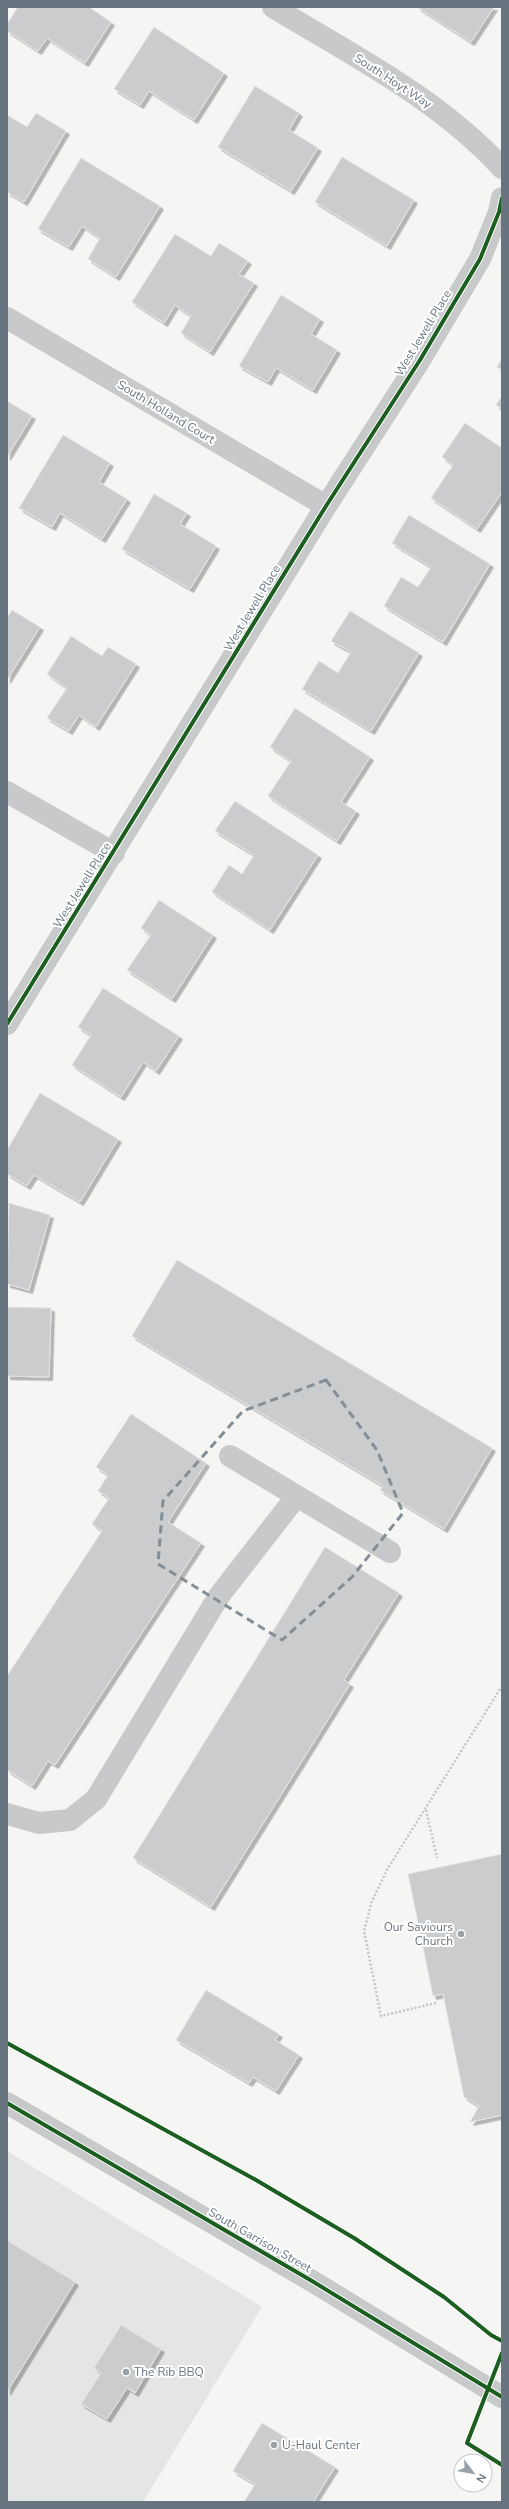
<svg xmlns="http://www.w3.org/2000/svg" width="509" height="2509" font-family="'Nunito Sans',sans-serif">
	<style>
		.built { fill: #e4e5e5 }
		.building { fill: #cbcccd; stroke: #e4e4e4; filter: url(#shadow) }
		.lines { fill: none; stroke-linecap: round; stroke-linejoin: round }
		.path { stroke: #c5c6c7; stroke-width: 2.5; stroke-dasharray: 2 2; stroke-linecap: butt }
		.minor { stroke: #c8c9ca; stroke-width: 22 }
		.tertiary { stroke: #c8c9ca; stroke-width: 22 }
		.cycleway-casing { stroke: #fff; stroke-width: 6 }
		.cycleway { stroke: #1b5e20; stroke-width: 4 }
		.marked { fill: none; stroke: #838e97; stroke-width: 3; stroke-dasharray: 8 5; stroke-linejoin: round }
		.poi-dot { fill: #99a2a9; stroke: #fff; stroke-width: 1.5 }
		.labels { text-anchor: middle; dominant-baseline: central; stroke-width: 4; stroke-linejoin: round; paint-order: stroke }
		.street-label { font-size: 12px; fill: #687581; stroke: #fff }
		.poi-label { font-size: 12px; fill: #687581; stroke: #fff; text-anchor: start }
	</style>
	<defs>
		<filter id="shadow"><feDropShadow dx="3.5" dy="3.5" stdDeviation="0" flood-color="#0004"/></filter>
	</defs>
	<rect width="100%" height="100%" fill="#f5f5f4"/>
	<path class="built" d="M7,2151L262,2307L143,2502H7Z"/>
	<path class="building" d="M18,7H89L111,22L85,63L47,38L38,51L7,31V24Z
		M417,7H494L471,42Z
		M154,27L224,73L194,120L149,91L140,105L114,89Z
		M255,86L299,113L289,130L318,148L291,191L218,147Z
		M36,113L66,131L24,202L7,192V115L27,127Z
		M342,157L414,200L387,246L315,202Z
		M81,158L160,206L116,277L88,259L100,238L82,226L69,247L38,229Z
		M175,234L211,256L219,243L248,261L239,274L254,283L210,352L181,333L191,316L175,305L164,323L132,302Z
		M281,295L320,319L311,334L337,350L313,390L276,368L268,382L239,366Z
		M502,359V370L497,367Z
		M502,396V409L496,405Z
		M7,401L32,416L7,457Z
		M465,423L502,448V492L477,529L431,498L453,465L442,457Z
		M63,435L110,463L99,482L127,499L102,539L60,513L52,527L19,508Z
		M154,494L187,513L180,524L216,546L190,589L122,549Z
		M409,515L490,564L443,642L384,606L401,577L418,587L431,567L392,543Z
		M12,610L40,627L7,680V618Z
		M350,611L419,653L371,731L302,689L319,661L338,673L351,652L331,641Z
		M71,636L102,656L108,647L136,664L96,727L79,715L69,731L47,718L67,688L47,674Z
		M295,708L370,757L341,802L356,811L337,841L268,796L291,761L270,747Z
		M235,801L318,855L270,930L212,892L229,865L242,874L254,855L215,831Z
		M159,900L213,935L172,999L127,970L151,935L141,928Z
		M103,988L179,1036L156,1071L143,1062L121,1097L72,1065L91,1035L78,1027Z
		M40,1093L118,1139L80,1202L34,1175L27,1186L7,1174V1150Z
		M9,1203L50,1215L29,1290L7,1284Z
		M177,1260L492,1448L444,1529L380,1490L383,1486L132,1336Z
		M7,1307L51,1308L49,1377L7,1376Z
		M131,1414L206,1463L168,1522L201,1543L55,1765L48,1761L32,1786L7,1770V1676L102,1531L92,1524L109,1498L98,1491L108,1475L96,1467Z
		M325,1547L399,1593L344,1680L350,1684L211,1907L133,1858Z
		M502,1854V2115L470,2122L479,2106L464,2097L443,1994L433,1996L408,1874Z
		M206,1990L279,2034L275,2040L299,2055L276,2091L253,2077L249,2083L176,2040Z
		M7,2240L75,2282L7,2392Z
		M121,2325L161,2349L135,2393L127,2388L107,2419L81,2404L101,2373L94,2368Z
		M262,2423L335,2467L313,2502H244L255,2484L233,2471Z"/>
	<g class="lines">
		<path class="path" d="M426,1810L437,1858
			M436,2003L381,2016L364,1931L372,1901L388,1868L502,1686"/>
		<path class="minor" d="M273,7C352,55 439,99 502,168
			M7,318L326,506
			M7,792L114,853
			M7,1024L326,506L420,360L480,259L499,212L502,198
			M230,1456L390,1552
			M7,1814L39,1823L70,1820L96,1799L219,1596L296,1497"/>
		<path class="tertiary" d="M7,2103L312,2281L502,2397"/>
		<g class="cycleway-casing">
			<path id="cycleway" d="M7,1024L326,506L420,360L480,259L499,212L502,198
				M7,2043L256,2180L354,2238L444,2297L491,2335L502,2341
				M7,2103L312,2281L502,2397
				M502,2353L467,2443L502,2465"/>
		</g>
		<use href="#cycleway" class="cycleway"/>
	</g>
	<path class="marked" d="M326,1380L377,1450L403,1513L352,1577L282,1640L158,1564L163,1501L243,1411Z"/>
	<g class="poi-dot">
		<circle cx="461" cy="1934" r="4"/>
		<circle cx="126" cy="2372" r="4"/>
		<circle cx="274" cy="2445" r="4"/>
	</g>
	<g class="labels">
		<g class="street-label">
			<text transform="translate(393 81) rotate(33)">South Hoyt Way</text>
			<text transform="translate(423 333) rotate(-59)">West Jewell Place</text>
			<text transform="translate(166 412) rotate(31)">South Holland Court</text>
			<text transform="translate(252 608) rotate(-59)">West Jewell Place</text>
			<text transform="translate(82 885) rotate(-58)">West Jewell Place</text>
			<text transform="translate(260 2240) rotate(30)">South Garrison Street</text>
		</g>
		<g class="poi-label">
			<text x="453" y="1927" text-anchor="end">Our Saviours<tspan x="453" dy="14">Church</tspan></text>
			<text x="134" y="2372">The Rib BBQ</text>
			<text x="282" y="2445">U-Haul Center</text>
		</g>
	</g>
	<rect width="509" height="2509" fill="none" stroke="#687581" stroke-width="16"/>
	<g transform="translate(473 2473) rotate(122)"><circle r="19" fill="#ffffff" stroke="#c3c8cd"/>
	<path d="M0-3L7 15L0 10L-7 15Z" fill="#99a2a9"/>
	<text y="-6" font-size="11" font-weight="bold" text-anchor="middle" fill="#687581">N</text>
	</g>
</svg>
